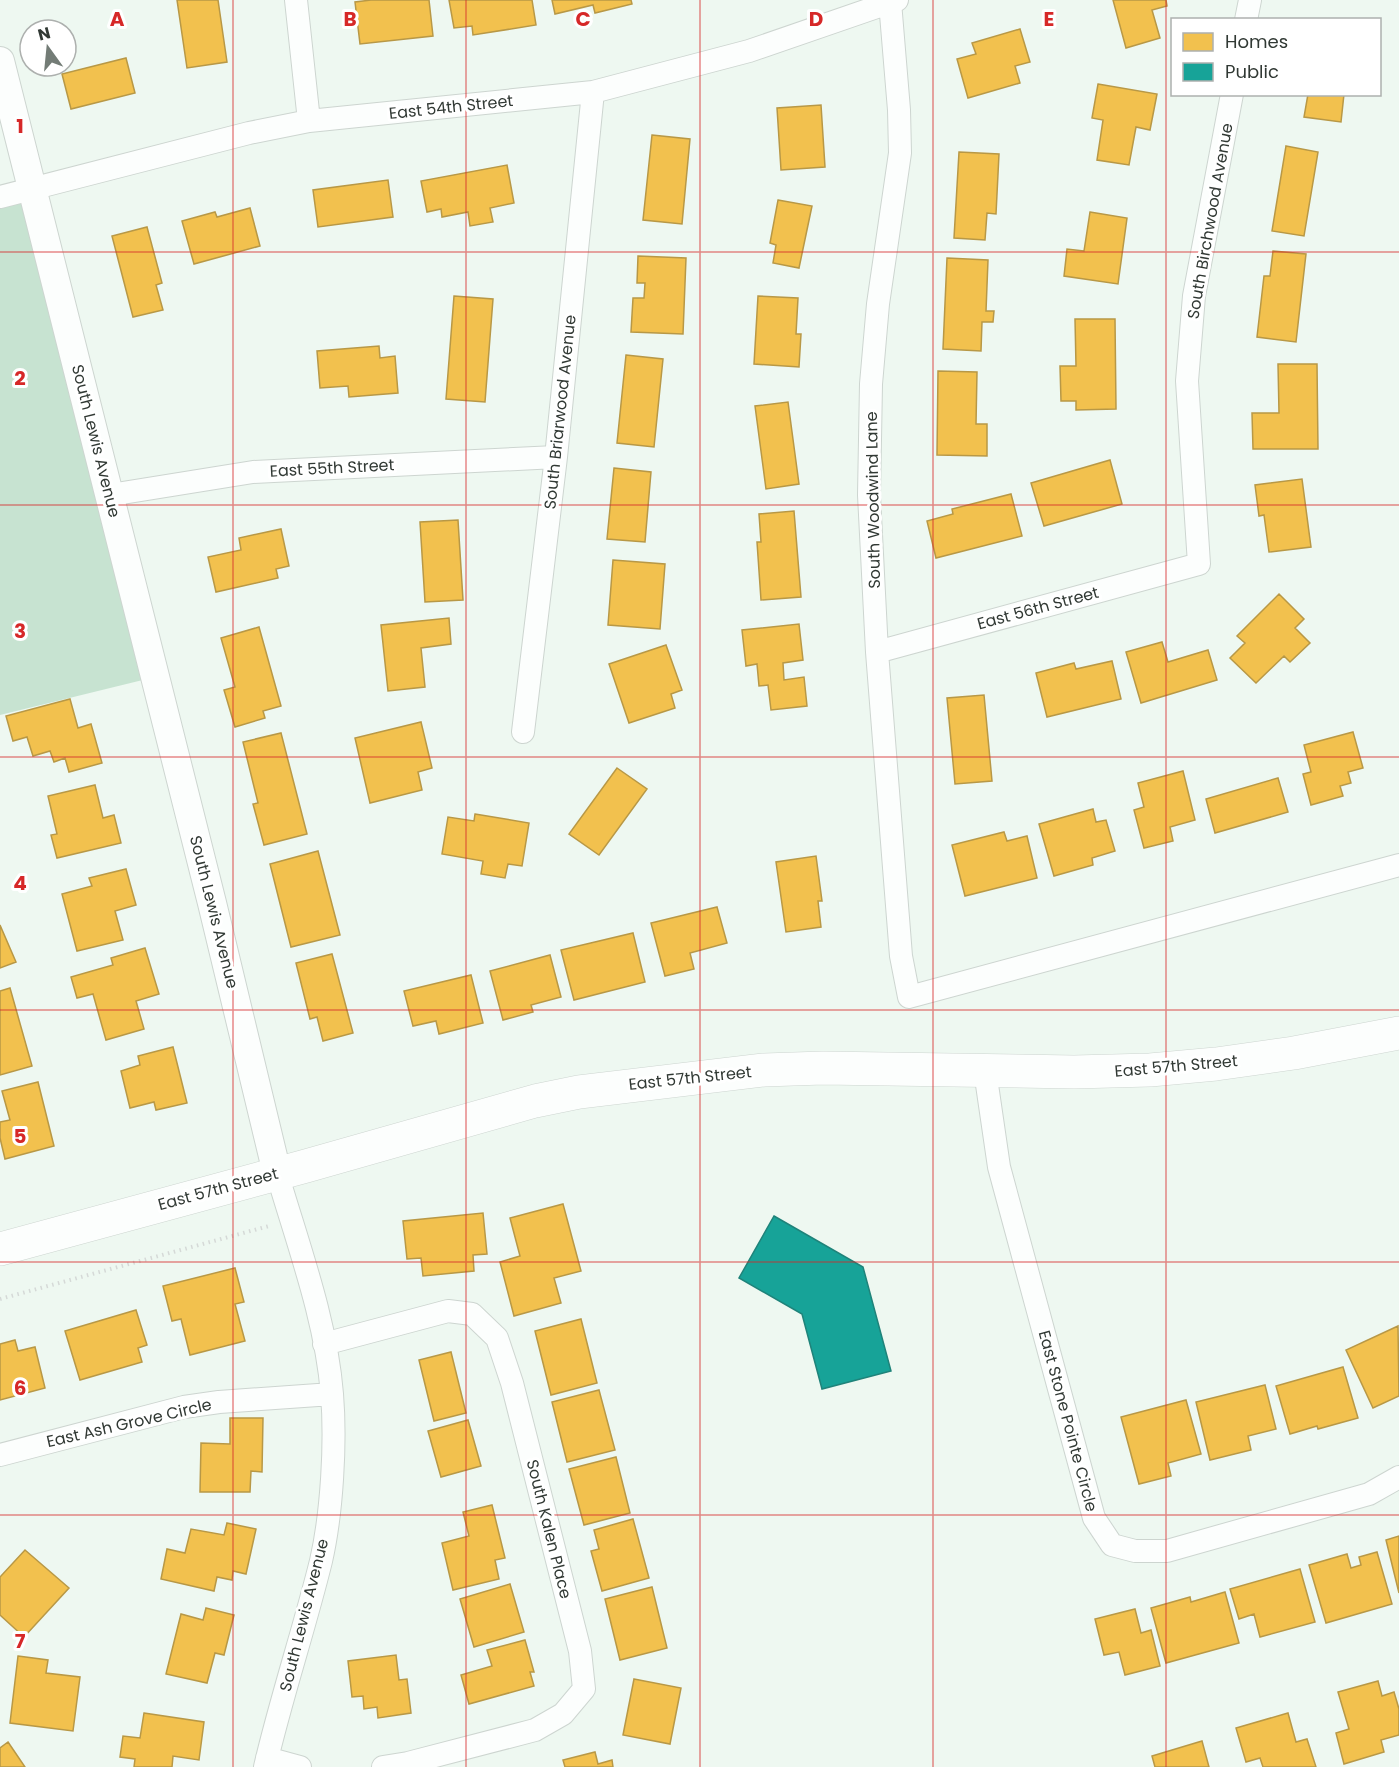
<svg xmlns="http://www.w3.org/2000/svg" width="1399" height="1767" font-family="Poppins,sans-serif">
	<style>
		.green { fill: #c7e3d1 }
		.homes { fill: #f2c14e; stroke: #b89846; stroke-width: 1.5 }
		.public { fill: #17a398; stroke: #1f837a; stroke-width: 1.5 }
		.lines { fill: none; stroke-linecap: round; stroke-linejoin: round }
		.minor-casing { stroke: #cdd5d0; stroke-width: 24 }
		.tertiary-casing { stroke: #cdd5d0; stroke-width: 30 }
		.secondary-casing { stroke: #cdd5d0; stroke-width: 34 }
		.path { stroke: #d5d9d7; stroke-width: 4; stroke-dasharray: 1.5 4.5; stroke-linecap: butt }
		.minor { stroke: #fcfefd; stroke-width: 22 }
		.tertiary { stroke: #fcfefd; stroke-width: 28 }
		.secondary { stroke: #fcfefd; stroke-width: 33 }
		.grid { fill: none; stroke: #d62828; stroke-width: 1.5; stroke-opacity: 0.55 }
		.labels { text-anchor: middle; dominant-baseline: central; stroke-width: 6; stroke-linejoin: round; paint-order: stroke }
		.street-label { font-size: 16px; fill: #313934; stroke: #fff }
		.grid-label { font-size: 20px; text-anchor: middle; font-weight: bold; fill: #d62828; stroke: #fff; stroke-width: 6; stroke-linejoin: round; paint-order: stroke }
	</style>
	<rect width="100%" height="100%" fill="#eef8f1"/>
	<path class="green" d="M32,189L155,677L0,715V197Z"/>
	<path class="homes" d="M177,0H218L227,62L187,68Z
		M371,0H429L433,36L360,44L355,2Z
		M449,0H532L536,25L473,35L472,26L454,28Z
		M552,0H631L632,4L595,13L593,5L555,14Z
		M1113,0H1166L1167,6L1152,10L1160,38L1126,48Z
		M1020,29L1030,62L1015,66L1020,83L968,98L957,59L976,54L972,43Z
		M126,58L135,93L71,109L62,74Z
		M1098,84L1157,94L1150,130L1136,127L1129,165L1097,160L1103,120L1092,118Z
		M1308,94H1344L1341,122L1304,117Z
		M821,105L825,167L781,170L777,108Z
		M652,135L690,139L682,224L643,220Z
		M1286,146L1318,152L1304,236L1272,231Z
		M959,152L999,154L996,214L987,213L985,240L954,238Z
		M507,165L514,203L490,208L493,222L470,226L468,212L442,217L441,209L427,212L421,181Z
		M388,180L393,217L318,227L313,190Z
		M778,200L812,206L799,268L773,263L776,245L770,243Z
		M250,208L260,246L194,264L182,221L215,212L217,217Z
		M1090,212L1127,218L1118,284L1064,276L1067,249L1084,251Z
		M147,227L162,283L156,285L163,310L133,317L112,236Z
		M1273,251L1306,254L1296,342L1257,337L1264,276H1270Z
		M638,256L686,258L683,334L631,332L633,298H644L645,283H637Z
		M947,258L988,260L986,311H994L993,322H982L981,351L943,349Z
		M454,296L493,299L485,402L446,399Z
		M758,296L798,298L796,334H801L799,367L754,364Z
		M1075,319H1115L1116,409L1076,410V401H1061L1060,366H1076Z
		M379,346L380,358L395,356L398,393L349,397L348,386L320,388L317,351Z
		M626,355L663,359L654,447L617,443Z
		M1278,364H1317L1318,449H1253L1252,413H1279Z
		M938,371L977,372L976,424H987V456L937,455Z
		M788,402L799,484L766,489L755,406Z
		M1110,460L1122,504L1044,526L1031,483Z
		M614,468L651,472L645,542L607,539Z
		M1302,479L1311,547L1269,552L1264,515L1259,516L1255,485Z
		M1011,494L1022,536L936,558L927,521L953,514L952,509Z
		M794,511L801,597L761,600L757,542H761L759,514Z
		M458,520L463,600L425,602L420,522Z
		M281,529L289,566L276,569L278,578L216,592L208,557L241,550L239,538Z
		M613,560L665,564L660,629L608,625Z
		M1279,594L1304,619L1295,628L1310,643L1290,662L1284,656L1256,683L1230,658L1245,643L1237,636Z
		M449,618L451,644L421,648L425,687L388,691L381,625Z
		M799,624L803,660L783,663L784,680L804,677L807,706L771,710L768,685L759,686L757,664L746,666L742,630Z
		M259,627L281,706L263,711L265,718L235,727L224,690L235,687L221,638Z
		M1162,642L1168,662L1208,650L1217,680L1141,703L1126,652Z
		M666,645L682,690L671,694L675,708L629,723L609,664Z
		M1112,661L1121,699L1047,717L1036,673L1074,663L1076,669Z
		M984,695L992,781L955,784L947,698Z
		M70,699L78,728L91,724L102,763L69,772L65,758L54,762L50,751L33,756L27,737L13,741L6,716Z
		M421,722L432,768L418,772L422,790L370,803L355,738Z
		M1353,732L1363,768L1348,772L1351,783L1340,786L1343,796L1311,805L1303,774L1311,772L1304,745Z
		M281,733L307,834L264,845L253,804L258,803L243,742Z
		M617,768L647,789L599,855L569,834Z
		M1183,771L1195,820L1170,827L1173,841L1144,848L1134,810L1144,807L1138,783Z
		M1278,778L1288,812L1215,833L1206,799Z
		M95,785L103,818L114,815L121,843L57,858L51,835L57,834L48,796Z
		M1093,809L1096,822L1106,820L1115,851L1092,858L1093,865L1054,876L1039,824Z
		M475,814L529,823L522,866L508,864L505,878L481,874L483,861L442,854L448,817L474,821Z
		M1004,832L1007,841L1027,836L1037,878L965,896L952,845Z
		M318,851L340,935L291,947L270,864Z
		M816,856L822,901H818L821,927L786,932L776,862Z
		M126,869L136,905L115,911L123,940L77,951L62,894L92,886L89,878Z
		M717,907L727,943L690,953L694,969L665,976L651,923Z
		M0,925L16,962L0,968Z
		M633,933L645,982L574,1000L561,950Z
		M145,948L159,994L136,1001L144,1029L106,1040L93,994L77,998L71,977L113,965L111,958Z
		M332,954L353,1033L323,1041L317,1017L310,1019L296,963Z
		M550,955L561,997L531,1005L533,1012L503,1020L490,971Z
		M471,975L483,1023L439,1034L436,1021L413,1026L404,991Z
		M10,988L32,1066L0,1075V991Z
		M173,1047L187,1103L156,1110L154,1102L130,1108L121,1071L140,1065L138,1056Z
		M38,1082L54,1146L5,1159L0,1138V1122L10,1120L2,1091Z
		M563,1204L581,1271L554,1278L561,1303L514,1316L500,1262L520,1256L510,1218Z
		M483,1213L487,1254L473,1255L474,1271L423,1276L421,1258L407,1259L403,1221Z
		M235,1268L244,1302L235,1304L245,1341L190,1355L181,1319L172,1321L163,1286Z
		M136,1310L147,1345L138,1348L142,1362L80,1380L65,1331Z
		M581,1319L597,1383L551,1395L535,1331Z
		M1398,1326L1399,1396L1373,1408L1346,1350Z
		M15,1340L18,1351L35,1347L45,1388L0,1400V1344Z
		M451,1352L466,1413L434,1421L419,1360Z
		M1343,1367L1358,1418L1318,1429L1317,1426L1290,1434L1276,1386Z
		M1265,1385L1276,1429L1248,1436L1251,1450L1210,1460L1196,1402Z
		M599,1390L615,1450L567,1462L552,1402Z
		M1186,1400L1201,1454L1168,1463L1171,1476L1139,1484L1121,1417Z
		M230,1418H263L262,1472L251,1471L250,1492H200L201,1443L230,1444Z
		M468,1420L481,1466L441,1477L428,1431Z
		M616,1457L630,1513L584,1525L569,1469Z
		M492,1505L505,1558L495,1560L499,1579L453,1590L442,1543L469,1536L463,1512Z
		M633,1519L649,1578L602,1591L591,1551L599,1549L594,1530Z
		M227,1523L256,1529L246,1574L233,1571L232,1580L217,1577L214,1591L161,1579L167,1549L185,1553L191,1529L224,1535Z
		M1399,1536V1593L1386,1540Z
		M25,1550L69,1588L24,1637L0,1615V1577Z
		M1377,1552L1392,1604L1326,1623L1309,1565L1347,1554L1351,1568L1361,1565L1359,1557Z
		M1300,1569L1315,1622L1260,1637L1254,1614L1239,1619L1230,1589Z
		M510,1584L524,1632L474,1647L460,1599Z
		M652,1587L667,1648L620,1660L605,1599Z
		M1225,1592L1239,1643L1166,1663L1151,1608L1190,1597L1191,1602Z
		M206,1608L234,1615L224,1655L215,1653L207,1683L166,1674L181,1614L203,1620Z
		M1135,1609L1141,1633L1151,1630L1160,1666L1125,1675L1119,1652L1104,1655L1095,1619Z
		M525,1640L534,1672H530L534,1686L469,1704L461,1675L492,1666L487,1650Z
		M396,1655L399,1680L407,1679L411,1713L378,1718L377,1707L364,1709L363,1696L352,1697L348,1661Z
		M18,1656L48,1660L46,1673L80,1677L73,1731L10,1723Z
		M634,1679L681,1688L670,1744L623,1735Z
		M1378,1681L1382,1696L1394,1692L1399,1709V1735L1381,1740L1384,1752L1344,1764L1336,1733L1349,1729L1338,1692Z
		M144,1713L204,1722L199,1760L173,1756L172,1767H134L135,1759L120,1757L123,1736L140,1738Z
		M1288,1713L1296,1742L1307,1739L1316,1767H1263L1260,1758L1246,1762L1236,1728Z
		M1202,1741L1209,1767H1155L1152,1756Z
		M8,1742L25,1767H0V1748Z
		M595,1752L598,1764L612,1760L613,1767H565L563,1760Z"/>
	<path class="public" d="M774,1216L863,1267L891,1371L822,1389L802,1314L739,1278Z"/>
	<g class="lines">
		<g class="minor-casing">
			<path id="minor" d="M296,0L309,121
				M890,2L899,110L900,153L878,304L871,384L869,495L877,652L901,956L909,997L1399,865
				M1246,20L1250,0
				M0,197L249,133L309,121L593,92L749,51L897,0
				M110,495L253,472L556,457
				M877,652L1199,564L1187,381L1194,296L1232,94
				M523,732L556,457L593,92
				M985,1071L999,1167L1094,1518L1112,1545L1135,1551H1167L1369,1494L1399,1477
				M324,1344L448,1311L472,1314L497,1338L512,1383L580,1651L584,1689L563,1714L535,1730L408,1763L383,1767
				M0,1455L184,1407L219,1402L332,1394
				M267,1758L300,1767
				M265,1767C281,1698 304,1630 321,1561C332,1513 336,1442 332,1394C326,1319 298,1245 277,1173"/>
		</g>
		<g class="tertiary-casing">
			<path id="tertiary" d="M0,61L212,903L277,1173"/>
		</g>
		<g class="secondary-casing">
			<path id="secondary" d="M0,1249L306,1166L535,1101L579,1092L764,1070L823,1068L1074,1072L1150,1070L1216,1064L1294,1053L1399,1033"/>
		</g>
		<path class="path" d="M0,1299L269,1226"/>
		<use href="#minor" class="minor"/>
		<use href="#tertiary" class="tertiary"/>
		<use href="#secondary" class="secondary"/>
	</g>
	<path class="grid" d="M233,0V1767M466,0V1767M700,0V1767M933,0V1767M1166,0V1767M0,252H1399M0,505H1399M0,757H1399M0,1010H1399M0,1262H1399M0,1515H1399"/>
	<g class="labels">
		<g class="street-label">
			<text transform="translate(451 107) rotate(-6)">East 54th Street</text>
			<text transform="translate(1210 221) rotate(-80)">South Birchwood Avenue</text>
			<text transform="translate(560 412) rotate(-84)">South Briarwood Avenue</text>
			<text transform="translate(96 441) rotate(76)">South Lewis Avenue</text>
			<text transform="translate(332 468) rotate(-3)">East 55th Street</text>
			<text transform="translate(873 500) rotate(-91)">South Woodwind Lane</text>
			<text transform="translate(1038 608) rotate(-15)">East 56th Street</text>
			<text transform="translate(214 912) rotate(76)">South Lewis Avenue</text>
			<text transform="translate(1176 1066) rotate(-5)">East 57th Street</text>
			<text transform="translate(690 1078) rotate(-6)">East 57th Street</text>
			<text transform="translate(218 1189) rotate(-15)">East 57th Street</text>
			<text transform="translate(1068 1421) rotate(75)">East Stone Pointe Circle</text>
			<text transform="translate(129 1423) rotate(-13)">East Ash Grove Circle</text>
			<text transform="translate(549 1529) rotate(76)">South Kalen Place</text>
			<text transform="translate(304 1615) rotate(-76)">South Lewis Avenue</text>
		</g>
	</g>
	<g class="grid-label">
		<text x="117" y="26">A</text>
		<text x="350" y="26">B</text>
		<text x="583" y="26">C</text>
		<text x="816" y="26">D</text>
		<text x="1049" y="26">E</text>
		<text x="20" y="133">1</text>
		<text x="20" y="385">2</text>
		<text x="20" y="638">3</text>
		<text x="20" y="890">4</text>
		<text x="20" y="1143">5</text>
		<text x="20" y="1395">6</text>
		<text x="20" y="1648">7</text>
	</g>
	<rect x="1171" y="18" width="210" height="78" fill="#ffffff" stroke="#adb0ae" stroke-width="1.5"/>
	<rect x="1183" y="33" width="30" height="18" fill="#f2c14e" stroke="#adb0ae" stroke-width="1.5"/>
	<text x="1225" y="48" font-size="18" fill="#313934">Homes</text>
	<rect x="1183" y="63" width="30" height="18" fill="#17a398" stroke="#adb0ae" stroke-width="1.5"/>
	<text x="1225" y="78" font-size="18" fill="#313934">Public</text>
	<g transform="translate(48 48) rotate(345)"><circle r="28" fill="#ffffff" stroke="#adb0ae" stroke-width="1.5"/>
	<path d="M0-4.5L10 22L0 15L-10 22Z" fill="#737c76"/>
	<text y="-9" font-size="16" font-weight="bold" text-anchor="middle" fill="#313934">N</text>
	</g>
</svg>
